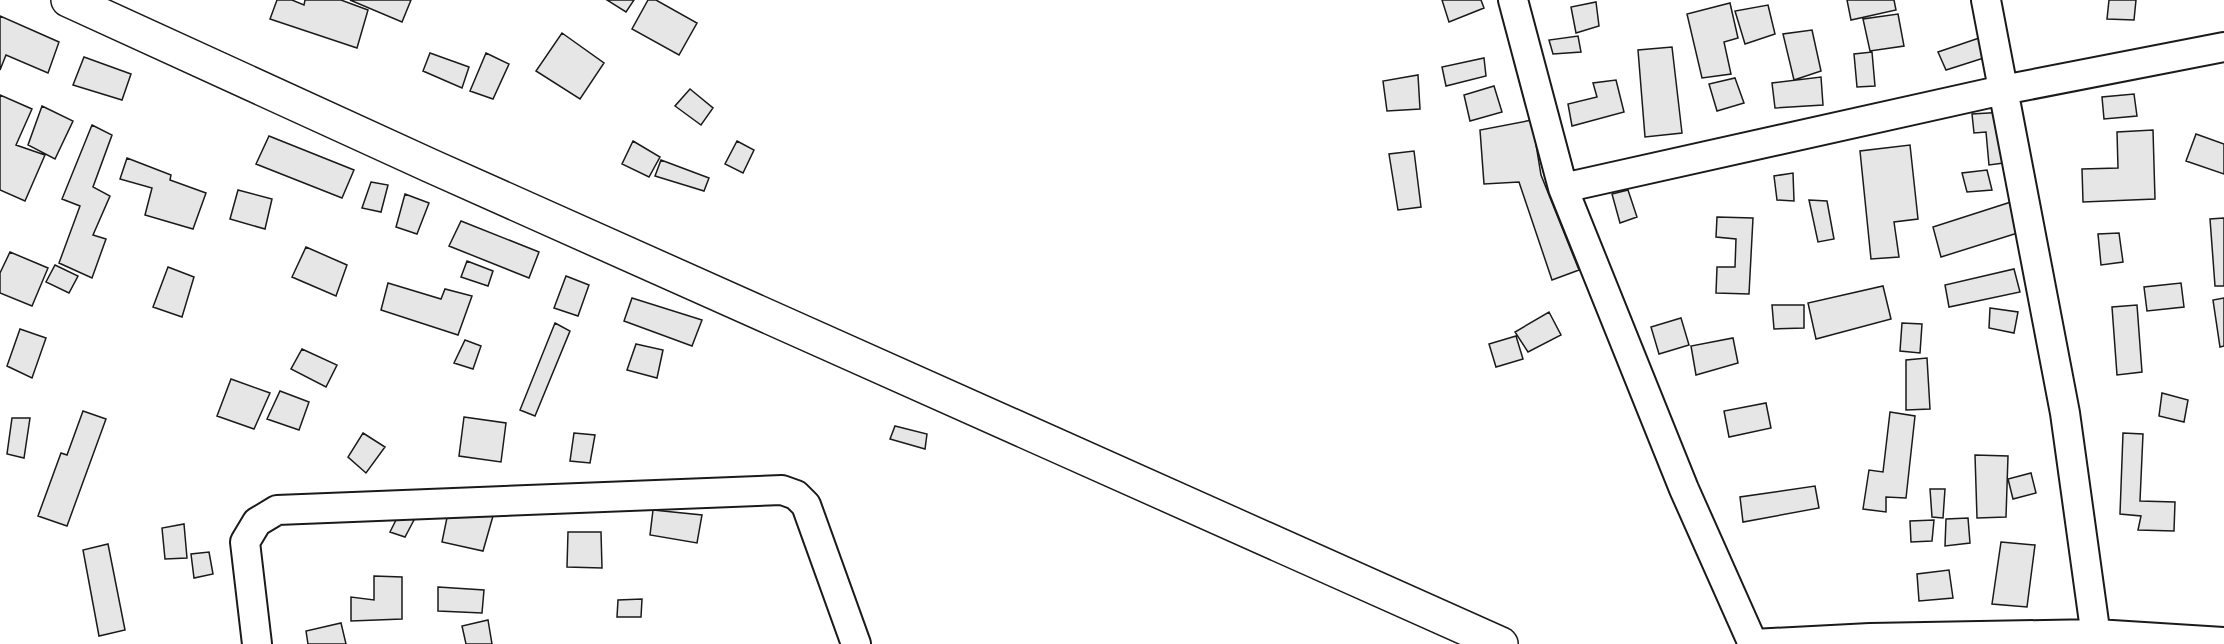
<svg xmlns="http://www.w3.org/2000/svg" width="2224" height="644" font-family="Lato,sans-serif">
	<style>
		.building { fill: #e6e6e6; stroke: #1a1a1a; stroke-width: 1.5 }
		.lines { fill: none; stroke-linecap: round; stroke-linejoin: round }
		.minor-casing { stroke: #1a1a1a; stroke-width: 32 }
		.trunk-casing { stroke: #1a1a1a; stroke-width: 36 }
		.minor { stroke: #fff; stroke-width: 28 }
		.trunk { stroke: #fff; stroke-width: 33 }
	</style>
	<rect width="100%" height="100%" fill="#fff"/>
	<path class="building" d="M277,0H292L304,5L305,0H341L368,10L357,48L270,19Z
		M350,0H411L402,22Z
		M607,0H634L626,12Z
		M648,0H656L697,23L679,55L632,29Z
		M1442,0H1481L1484,8L1449,22Z
		M1847,0H1894L1896,10L1851,20Z
		M2109,0H2136L2134,20L2107,19Z
		M1596,2L1599,26L1576,33L1571,7Z
		M1730,3L1738,38L1724,42L1731,74L1702,78L1687,14Z
		M1768,5L1775,34L1745,44L1735,11Z
		M1898,14L1904,46L1870,51L1863,19Z
		M0,16L59,42L48,73L6,55L0,70Z
		M1812,30L1821,71L1794,80L1783,34Z
		M562,33L604,63L580,99L536,71Z
		M1578,36L1581,52L1553,54L1549,40Z
		M1985,36L1990,56L1946,70L1938,52Z
		M1672,47L1682,133L1645,137L1638,50Z
		M1872,52L1875,86L1857,87L1854,54Z
		M430,53L469,67L462,88L423,71Z
		M486,53L509,64L493,99L470,91Z
		M84,57L131,74L122,100L73,85Z
		M1484,58L1486,76L1446,86L1442,67Z
		M1418,75L1420,109L1387,111L1383,81Z
		M1821,77L1823,105L1775,108L1772,83Z
		M1735,78L1744,103L1717,111L1709,84Z
		M1616,80L1624,112L1572,126L1568,104L1597,97L1593,83Z
		M1494,86L1502,112L1470,121L1464,95Z
		M690,89L713,108L701,125L675,106Z
		M2134,94L2137,116L2104,119L2102,97Z
		M0,95L32,109L16,145L45,155L25,201L0,190Z
		M42,106L73,121L55,159L28,145Z
		M2005,112L2011,162L1989,165L1986,132L1974,133L1972,114Z
		M1532,120L1541,175L1579,270L1552,280L1519,182L1484,184L1480,130Z
		M92,125L112,135L93,187L110,196L93,235L106,239L92,278L59,263L80,206L62,199Z
		M2153,130L2155,199L2083,202L2082,169L2118,168L2117,132Z
		M2196,134L2224,144V174L2186,161Z
		M269,136L354,170L342,198L256,164Z
		M633,141L660,157L649,177L622,164Z
		M737,141L754,150L743,173L725,164Z
		M1910,145L1918,219L1894,222L1899,257L1871,259L1860,151Z
		M1414,151L1421,207L1398,210L1389,154Z
		M127,158L171,175L170,180L206,193L193,229L145,215L152,188L120,179Z
		M661,160L709,178L704,191L655,176Z
		M1987,170L1992,190L1967,192L1962,173Z
		M1793,173L1794,201L1777,200L1774,176Z
		M371,182L388,185L381,212L362,208Z
		M238,190L272,199L265,229L230,219Z
		M1628,190L1637,217L1620,223L1612,194Z
		M405,194L429,203L417,234L396,227Z
		M1809,200L1827,201L1834,239L1818,242Z
		M2014,201L2024,231L1941,257L1933,227Z
		M1717,217L1753,218L1749,294L1716,293L1717,267H1735L1736,239L1716,237Z
		M2224,218V286H2215L2210,219Z
		M461,221L539,252L529,278L449,246Z
		M2119,233L2123,262L2101,265L2098,234Z
		M306,247L347,265L336,296L292,277Z
		M10,252L48,268L32,306L0,293V273Z
		M467,261L493,271L488,286L461,277Z
		M55,265L78,276L69,293L46,282Z
		M168,267L194,277L182,317L153,307Z
		M2014,269L2020,292L1949,307L1945,285Z
		M566,276L589,285L578,316L554,308Z
		M388,283L441,299L445,289L472,296L458,335L381,310Z
		M2181,283L2184,307L2147,311L2144,287Z
		M1883,286L1891,319L1816,339L1808,303Z
		M632,298L702,320L692,346L624,321Z
		M2224,298V346L2220,347L2213,300Z
		M1772,305H1804V328L1774,329Z
		M2137,305L2142,372L2117,375L2112,307Z
		M1990,308L2018,312L2014,333L1989,328Z
		M1549,312L1561,335L1528,352L1515,332Z
		M1681,318L1689,345L1659,354L1651,327Z
		M555,323L570,331L535,416L520,410Z
		M1902,323L1922,324L1920,353L1900,351Z
		M20,329L46,338L32,378L7,366Z
		M1516,336L1523,359L1496,367L1489,344Z
		M1733,338L1738,363L1696,375L1691,346Z
		M465,340L481,346L473,369L454,363Z
		M636,344L663,350L657,378L627,370Z
		M302,349L337,365L326,387L291,369Z
		M1927,358L1930,409L1906,410V360Z
		M231,379L270,393L254,429L217,416Z
		M280,391L309,402L299,430L267,419Z
		M2162,393L2188,400L2184,422L2159,416Z
		M1766,403L1771,428L1729,437L1724,411Z
		M83,411L106,419L67,526L38,516L61,453L67,455Z
		M1890,412L1915,416L1906,498L1886,497V512L1863,509L1869,470L1883,472Z
		M464,417L506,423L501,462L459,456Z
		M12,418H30L24,458L7,454Z
		M895,426L927,434L925,449L890,439Z
		M363,433L385,447L366,473L348,457Z
		M574,433L595,435L590,463L570,461Z
		M2123,433L2143,434L2140,501L2175,502L2174,531L2138,530L2141,516L2120,514Z
		M1975,455L2008,456L2006,517L1977,518Z
		M2031,473L2036,493L2013,499L2008,479Z
		M1815,486L1819,508L1743,522L1740,497Z
		M1930,489H1945L1943,518L1932,517Z
		M450,503L493,516L483,551L442,542Z
		M653,510L702,515L697,543L650,535Z
		M399,514L414,520L405,537L390,532Z
		M1968,518L1970,543L1945,546L1946,519Z
		M1934,520L1932,541L1911,542L1910,521Z
		M184,524L187,558L165,559L162,528Z
		M568,532H601L602,568L567,567Z
		M2001,542L2035,545L2027,607L1992,604Z
		M108,544L125,630L99,636L83,550Z
		M209,552L213,574L194,578L191,554Z
		M1949,570L1953,598L1919,601L1917,574Z
		M374,576L402,577V619L351,621V597L374,600Z
		M438,587L484,590L482,613L438,611Z
		M642,599L641,617H617L618,600Z
		M488,620L492,644H466L462,626Z
		M341,623L346,644H308L306,631Z"/>
	<g class="lines">
		<g class="minor-casing">
			<path id="minor" d="M1513,0L1563,188L1684,489L1753,644
				M1986,0L2065,413L2097,644
				M1563,188L2003,90L2224,47
				M257,644L245,542L257,522L277,510L782,490L796,495L806,505L856,644
				M1753,644L1870,638L2096,634L2224,642"/>
		</g>
		<g class="trunk-casing">
			<path id="trunk" d="M68,0L431,166L1501,644"/>
		</g>
		<use href="#minor" class="minor"/>
		<use href="#trunk" class="trunk"/>
	</g>
</svg>
